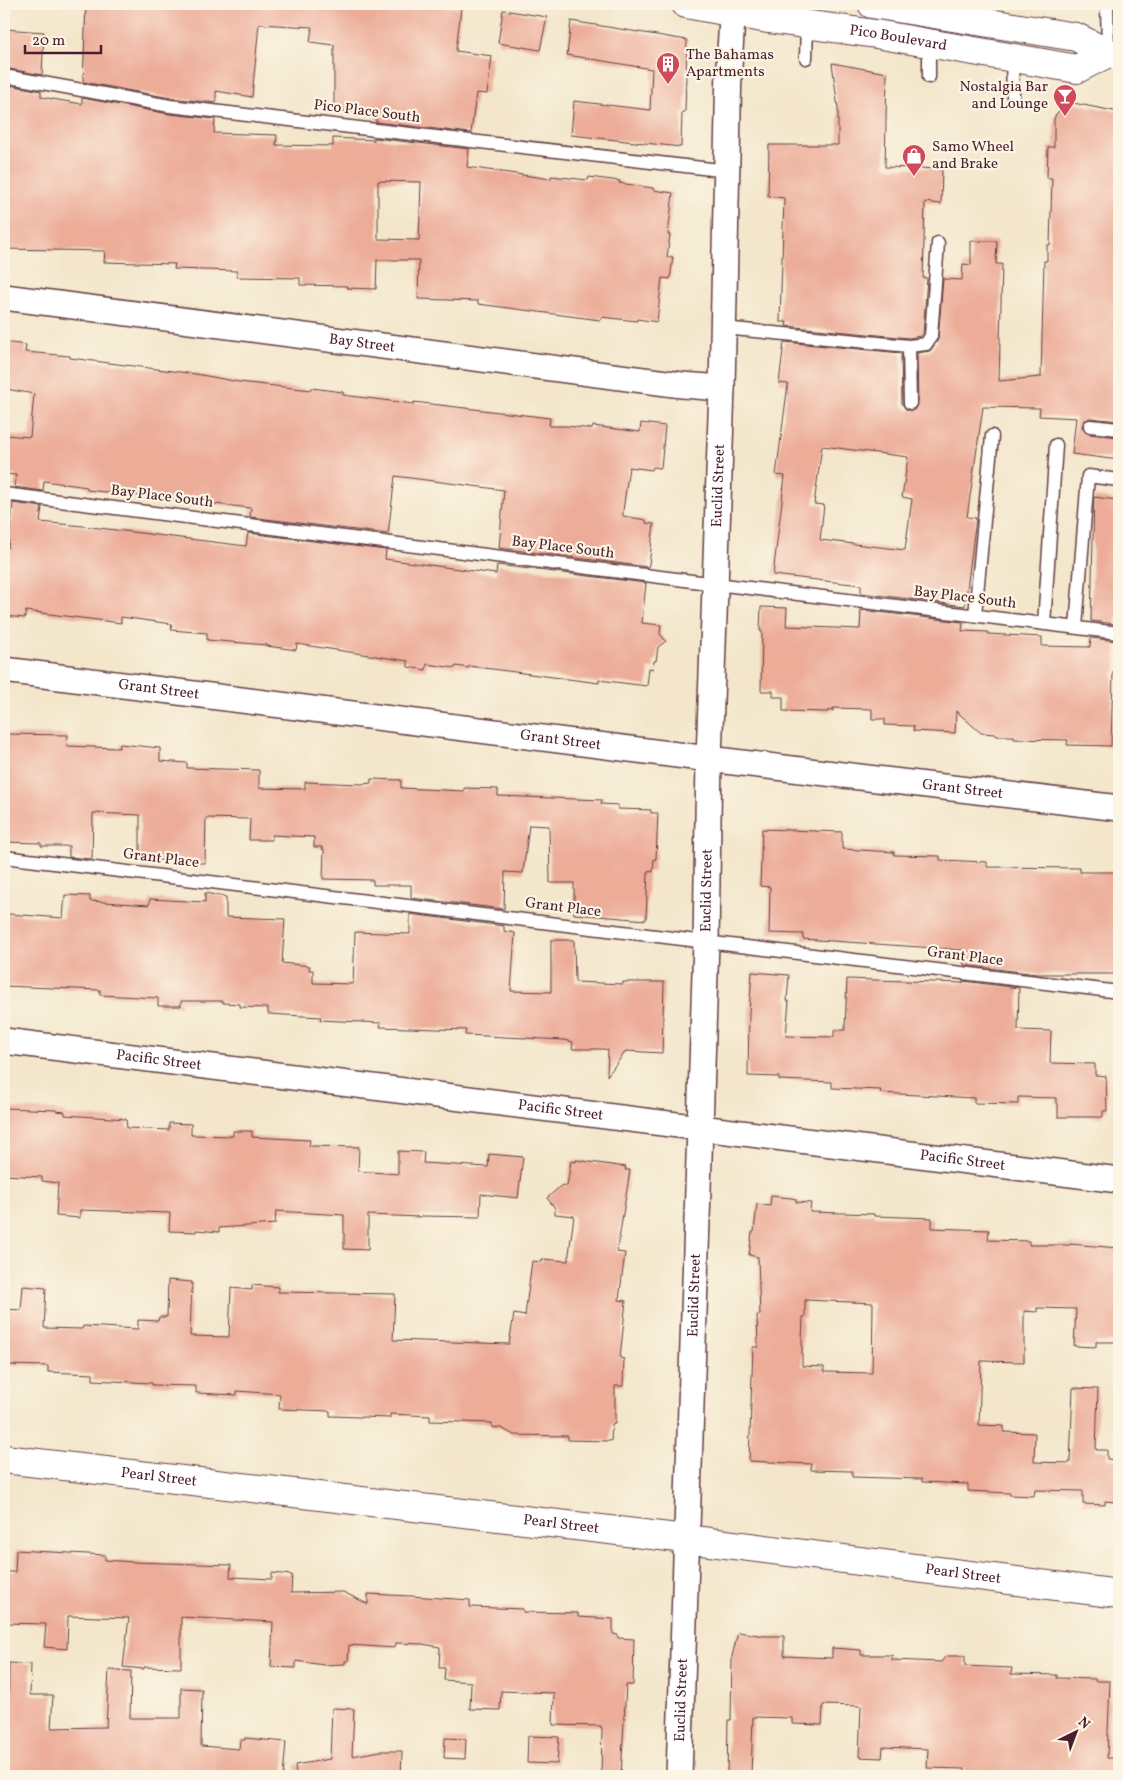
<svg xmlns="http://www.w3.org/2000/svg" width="1123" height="1780" font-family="Vollkorn,serif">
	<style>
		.building { fill: #ecac98; fill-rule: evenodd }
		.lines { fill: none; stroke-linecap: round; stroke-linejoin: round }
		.lane-casing { stroke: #633d43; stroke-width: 15 }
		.street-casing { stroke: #633d43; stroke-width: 28 }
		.secondary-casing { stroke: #633d43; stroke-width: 30 }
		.lane { stroke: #fff; stroke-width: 12 }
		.street { stroke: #fff; stroke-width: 25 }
		.secondary { stroke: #fff; stroke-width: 28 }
		.labels { text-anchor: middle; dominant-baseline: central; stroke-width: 4.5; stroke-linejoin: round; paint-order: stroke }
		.street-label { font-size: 15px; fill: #4a1f2b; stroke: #fcf5e5 }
		.poi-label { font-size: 15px; fill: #4a1f2b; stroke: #fcf5e5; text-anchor: start }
	</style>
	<rect width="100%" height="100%" fill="#fcf5e5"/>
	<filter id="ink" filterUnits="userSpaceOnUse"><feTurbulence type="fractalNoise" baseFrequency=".02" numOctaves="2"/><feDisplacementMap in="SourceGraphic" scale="10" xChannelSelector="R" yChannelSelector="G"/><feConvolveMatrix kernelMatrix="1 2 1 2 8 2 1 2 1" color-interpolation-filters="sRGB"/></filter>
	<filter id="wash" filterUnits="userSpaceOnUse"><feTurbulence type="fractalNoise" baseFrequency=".0096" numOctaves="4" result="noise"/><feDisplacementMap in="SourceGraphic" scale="20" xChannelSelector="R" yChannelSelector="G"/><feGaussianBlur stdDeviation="1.12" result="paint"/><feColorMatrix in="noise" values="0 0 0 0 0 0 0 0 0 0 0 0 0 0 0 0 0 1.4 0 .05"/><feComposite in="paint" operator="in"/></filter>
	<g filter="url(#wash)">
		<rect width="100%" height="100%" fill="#f3e6ca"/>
		<g id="blocks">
			<path class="building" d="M86,4H425L461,8L456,51L492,56L487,94L476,93L471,133L376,122V116L334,110V45L310,42L312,27L259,24L252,97L216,91V103L171,98L83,82Z
				M503,10L547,17L540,50L498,43Z
				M571,21L687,40L685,112H682L681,147L571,135L574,101L650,110L652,69L567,55Z
				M4,29L44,32L42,75L4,68Z
				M832,63L887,73L885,167L942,169L941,204L925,202L923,278H927L923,333L921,336L909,338L786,326L787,322H780L784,198L768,196L769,145H838V109Z
				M4,84L41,91V97L82,104V98L169,114L215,119L214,133L277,135L276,145L333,146V138L374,140V138L469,149L467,167L551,179V176L588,180L589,177L620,181L619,183L653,188V190L673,193L668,235H670L667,257H673L670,279L662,278L657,322L637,319V321L601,317L600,320L478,304V301L418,299L419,260H377L376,289L347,288V286L300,285V278L237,277V271L174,269L175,264L104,262L105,251L4,249ZM378,181L421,182L419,240L378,239Z
				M1068,102L1119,112V286L1114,327L1119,328V421L1090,418L1084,421L1082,426L1085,432L1089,434L1119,437V460L1072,454L1076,418L1039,416L1040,408L983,407L967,517L976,518L965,606L861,593V585L773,575L785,476L776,475L788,384L779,383L784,342L901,353L902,404L907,410H914L918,403L917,353L930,351L938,340L943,279L962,280L963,264L971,265V241H997L996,264H1002L999,381L1041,377L1044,261H1047V245H1050L1052,178H1047L1048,147H1054V119L1056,114ZM822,446L908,457L902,497L912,499L905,550L820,540L824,505L814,504Z
				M4,342L26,345L25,352L70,356V358L196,374L239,382L311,390V388L343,392V395L414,404V402L550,418L549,426H567L592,429L593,426L640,432L641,423L665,426L661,468L653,467L652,470L629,467L623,511V516L646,520V523L654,524L649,564L648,567L499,548L504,490L457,484L395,476L388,534L250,517L251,508L87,490V487L44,481L43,491L14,487L16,475L4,474V435L30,437L34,394L6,389V387H4Z
				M1094,497L1117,500L1114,580H1119V617L1117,616L1116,624L1091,621Z
				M13,503L42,507L40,522L83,526L246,546L248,533L386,550L385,559L496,574L497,565L646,583L642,623L661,625L660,634L666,641L658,647L656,661H654L653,669L649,668L647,686L599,680V683L469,666V668L456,666L455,668L427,664L426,670L408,667V661L297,644L296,650L267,646V645L207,640V633L171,630L172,624L121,617V623L26,611L25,618L4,616V548H8Z
				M761,607L787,608L786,626L860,629L861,610L963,622L962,631L988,632V634L1042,637V646L1090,647L1091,638L1116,641V672H1113L1111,746L1067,745L1068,740L1014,739V736H997L995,734L981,733L956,711L955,733L913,731L914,726L885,725V719H872V709L833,708V711L828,710V712L783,711V697H773V691H761L762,631H760Z
				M4,734L68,735L67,746L119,748L120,744L160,748V761L187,763V768L259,770V788L305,789V782L362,784L371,783V779L401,780V788L464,791V788L498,789V796L602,800L601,804L618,805V809L651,810V813H658L656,859H654L653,872L648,871L646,920L574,914V883H550L549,826L529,825L523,873L505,872L504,909L411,898V885H373V880L323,879L324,849H321L322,847H314V837L272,835V840H249L250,819L206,818L205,863H183V860H140V815L93,813L92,859L69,857V846H41V843L4,842Z
				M762,829L842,832V849L894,852V855L940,856V860L987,862V867L1080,868V872H1116V877H1119V974H1037L964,965V950L803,939V934L769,933L770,887L760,886Z
				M205,893L226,897V917L285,919L282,963L310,966L309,970H313V983L353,984L355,932L410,934V914L504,926V931L515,933L511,991L551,992V940H574L575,982L623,984V982H664L662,1053L626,1051L607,1076L608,1050L604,1049H572L573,1042L564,1040L465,1035L466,1030L380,1027L381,1023L320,1020L321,1017L268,1014V1008L240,1007V1004L223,1003V1001H181V1006H158V998L100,995V990L4,986V935H7L8,914L63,918L65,895L90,896V901L149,905L150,899L205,902Z
				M752,972L789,975L787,1001H789L786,1036L834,1037V1030H845L847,979L963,983V981L1019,988L1018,1030L1051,1031L1050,1063L1095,1064V1075L1106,1076L1107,1111H1103V1117H1058V1104L1056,1103V1098L1018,1097V1104L974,1103V1098L880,1093L881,1090L832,1088V1082L779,1080V1077L748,1076L749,1013Z
				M4,1108L56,1110V1111L65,1112V1115L126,1119L127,1128L169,1130V1123L191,1124V1135L233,1136V1131H252V1137L310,1140L309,1146L359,1147L358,1171L398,1174V1151L424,1152L423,1163L488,1167L489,1154L523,1157L518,1198L481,1194L480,1217L421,1216V1217L368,1215V1250L344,1249V1215L276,1211L275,1224L219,1228V1232L196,1230V1232L169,1231L170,1213L80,1210V1218L56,1216L58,1183L42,1181V1177L4,1175Z
				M576,1160L626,1167L625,1170H630L617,1252L625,1253L619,1300L626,1301L620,1358L624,1359L623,1386H615V1424H612L611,1441L568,1440V1436L514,1435L501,1428L492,1427V1423L430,1421V1416L390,1414V1418L330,1416V1411L279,1409L280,1394L237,1391V1395L196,1393V1386L152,1385V1383L93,1380V1374L48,1372V1366L4,1365V1309L21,1310L23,1286L46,1288L44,1328L82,1329L83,1326L138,1329V1320L158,1321L159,1317H167L168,1280L192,1282L190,1336L229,1337L231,1288L252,1290V1285L278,1287V1292L395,1294L393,1340L509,1344L514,1314L525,1316L532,1261L542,1262V1259L568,1261L574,1216L555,1214V1208L547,1198L562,1185L567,1186L571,1161L576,1162Z
				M771,1196L791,1198L796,1199V1202L811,1203L810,1212L874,1214V1216L932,1218V1228L989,1230L988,1240L1029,1241V1245H1070V1244L1119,1248V1342H1096V1347L1074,1346L1076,1309L1037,1308V1312L1024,1311V1362L981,1361L979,1425L1004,1426V1432L1035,1433L1034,1462L1070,1463L1073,1388L1098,1389L1096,1450H1107V1459L1117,1460L1116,1502L1105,1501V1505L1083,1504V1491L1035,1490L1034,1496L1010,1495V1493L968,1491V1484L922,1482V1479L852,1477V1471L811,1470V1464L749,1461L753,1347H758L757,1315H760L758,1257L749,1255L752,1232H754L757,1204L770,1206ZM805,1300L873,1303L872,1373L824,1372V1367L802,1366V1341L803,1317H805Z
				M16,1550L105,1555V1560L133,1562L231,1565L230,1577L272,1579V1573L292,1575L291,1593L343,1592L368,1604V1594L411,1596L470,1600V1607L523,1609V1612L578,1613V1617L613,1619V1634L618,1635V1638L634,1639L633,1685H626L621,1776H601L602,1728H601V1726L553,1725L554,1693L501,1691L500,1710L470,1709L471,1682L444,1680L445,1668H439L440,1647L422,1644L396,1643L395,1648L349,1645L348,1661H345V1664L324,1665L296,1661V1668L271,1667L273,1622L181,1617V1668L144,1667V1669L123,1667L129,1618L68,1616L67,1649L44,1647L46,1624L4,1623V1572H15Z
				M738,1632L765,1636H784V1656L832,1658V1648L861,1650V1655H892V1660L941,1662L946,1656H965V1666L1012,1668L1011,1674L1057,1675V1678L1095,1679V1681H1110L1107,1758H1119V1776H1056V1772H986V1776H965V1769L927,1768L928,1749L883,1747L882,1758L859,1757L861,1706L823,1705L822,1725L792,1724V1718L753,1717L751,1776H727L728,1720H731L732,1656Z
				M9,1663L31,1664L30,1695H53L51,1728L106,1727L109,1670L131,1671L130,1718H181V1688L202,1689L201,1746L239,1749L240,1740H245V1738L286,1742L283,1776H4V1722H8Z
				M332,1708L354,1709L352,1756L381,1751H402L401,1776H296L295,1765L330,1759Z
				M528,1736L559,1737L557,1764L527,1763Z
				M445,1738L466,1739L465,1759L444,1758Z"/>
		</g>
	</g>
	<g filter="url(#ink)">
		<use href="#blocks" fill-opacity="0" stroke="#633d43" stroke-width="1"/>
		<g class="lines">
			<g class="lane-casing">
				<path id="lane" d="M1107,4L1108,53
					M929,43V77
					M806,58L807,25
					M1012,58L1013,96
					M4,76L170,106L728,171
					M723,328L909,346L926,344L931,336L938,243
					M909,346L910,403
					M1090,426L1119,429
					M4,494L716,584L1119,633
					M975,615L992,436
					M1044,624L1056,445
					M1076,627L1088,476L1119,480
					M4,857L1119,992"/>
			</g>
			<g class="street-casing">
				<g id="street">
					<path id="s1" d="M4,297L682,385L722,388"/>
					<path id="s2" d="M4,670L709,759L1119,808"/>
					<path id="s3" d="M4,1041L1119,1180"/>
					<path id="s4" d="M679,1776L706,942L709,759L722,388L729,66L733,4"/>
				</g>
			</g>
			<g class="secondary-casing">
				<g id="secondary">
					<path id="s5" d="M686,4L768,19L876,34L1077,69L1108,53"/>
					<path d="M872,4L1076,37L1108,53L1119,55"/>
					<path id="s6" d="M4,1459L686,1539L1119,1594"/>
				</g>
			</g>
			<use href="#lane" class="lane"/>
			<use href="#street" class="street"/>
			<use href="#secondary" class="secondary"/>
		</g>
	</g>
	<defs>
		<g id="building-pin" transform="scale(1.25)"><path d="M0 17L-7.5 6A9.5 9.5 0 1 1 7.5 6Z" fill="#d1495b" stroke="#fcf5e5"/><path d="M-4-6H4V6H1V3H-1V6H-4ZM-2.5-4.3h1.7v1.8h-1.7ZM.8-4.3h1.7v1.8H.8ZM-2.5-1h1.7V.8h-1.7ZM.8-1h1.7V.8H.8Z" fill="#fff"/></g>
		<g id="bar-pin" transform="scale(1.25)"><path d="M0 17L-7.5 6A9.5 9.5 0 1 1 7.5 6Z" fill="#d1495b" stroke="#fcf5e5"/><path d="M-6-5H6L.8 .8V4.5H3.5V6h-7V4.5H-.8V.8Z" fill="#fff"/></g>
		<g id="shop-pin" transform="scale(1.25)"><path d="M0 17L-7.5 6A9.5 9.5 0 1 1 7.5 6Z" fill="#d1495b" stroke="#fcf5e5"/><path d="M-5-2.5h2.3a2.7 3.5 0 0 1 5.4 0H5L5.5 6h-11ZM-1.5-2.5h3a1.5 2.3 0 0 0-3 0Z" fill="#fff"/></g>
	</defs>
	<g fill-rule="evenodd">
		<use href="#building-pin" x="668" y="64"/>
		<use href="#bar-pin" x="1065" y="96"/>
		<use href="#shop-pin" x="914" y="156"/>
	</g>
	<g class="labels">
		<g class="street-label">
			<text stroke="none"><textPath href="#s5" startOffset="215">Pico Boulevard</textPath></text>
			<text transform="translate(367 112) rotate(7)">Pico Place South</text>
			<text stroke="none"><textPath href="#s1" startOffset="361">Bay Street</textPath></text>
			<text stroke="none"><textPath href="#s4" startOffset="1291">Euclid Street</textPath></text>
			<text transform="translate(162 497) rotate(7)">Bay Place South</text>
			<text transform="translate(563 548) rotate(7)">Bay Place South</text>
			<text transform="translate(965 598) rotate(7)">Bay Place South</text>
			<text stroke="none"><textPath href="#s2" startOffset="156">Grant Street</textPath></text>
			<text stroke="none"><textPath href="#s2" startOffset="561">Grant Street</textPath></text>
			<text stroke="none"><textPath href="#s2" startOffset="966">Grant Street</textPath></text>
			<text transform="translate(161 859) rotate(7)">Grant Place</text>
			<text stroke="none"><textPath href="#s4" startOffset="886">Euclid Street</textPath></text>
			<text transform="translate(563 908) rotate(7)">Grant Place</text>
			<text transform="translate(965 957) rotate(7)">Grant Place</text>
			<text stroke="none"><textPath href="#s3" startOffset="156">Pacific Street</textPath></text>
			<text stroke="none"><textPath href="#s3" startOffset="561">Pacific Street</textPath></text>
			<text stroke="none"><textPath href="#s3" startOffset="966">Pacific Street</textPath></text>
			<text stroke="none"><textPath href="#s4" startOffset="481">Euclid Street</textPath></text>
			<text stroke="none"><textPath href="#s6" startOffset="156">Pearl Street</textPath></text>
			<text stroke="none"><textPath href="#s6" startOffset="561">Pearl Street</textPath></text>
			<text stroke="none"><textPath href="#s6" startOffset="966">Pearl Street</textPath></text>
			<text stroke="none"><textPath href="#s4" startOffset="76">Euclid Street</textPath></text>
		</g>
		<g class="poi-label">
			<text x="686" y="55">The Bahamas<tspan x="686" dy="17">Apartments</tspan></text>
			<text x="1048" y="87" text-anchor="end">Nostalgia Bar<tspan x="1048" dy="17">and Lounge</tspan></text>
			<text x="932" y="147">Samo Wheel<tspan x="932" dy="17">and Brake</tspan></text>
		</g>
	</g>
	<rect width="1123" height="1780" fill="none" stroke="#fcf5e5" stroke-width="20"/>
	<g transform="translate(1076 1732) rotate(42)" stroke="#fcf5e5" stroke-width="4" paint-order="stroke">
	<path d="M0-4L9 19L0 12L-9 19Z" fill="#4a1f2b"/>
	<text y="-8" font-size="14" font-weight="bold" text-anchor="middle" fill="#4a1f2b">N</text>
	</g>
	<path d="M25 45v8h76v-8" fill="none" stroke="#4a1f2b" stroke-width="2.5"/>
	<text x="32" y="45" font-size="15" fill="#4a1f2b" stroke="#fcf5e5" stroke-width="4" paint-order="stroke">20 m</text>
</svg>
